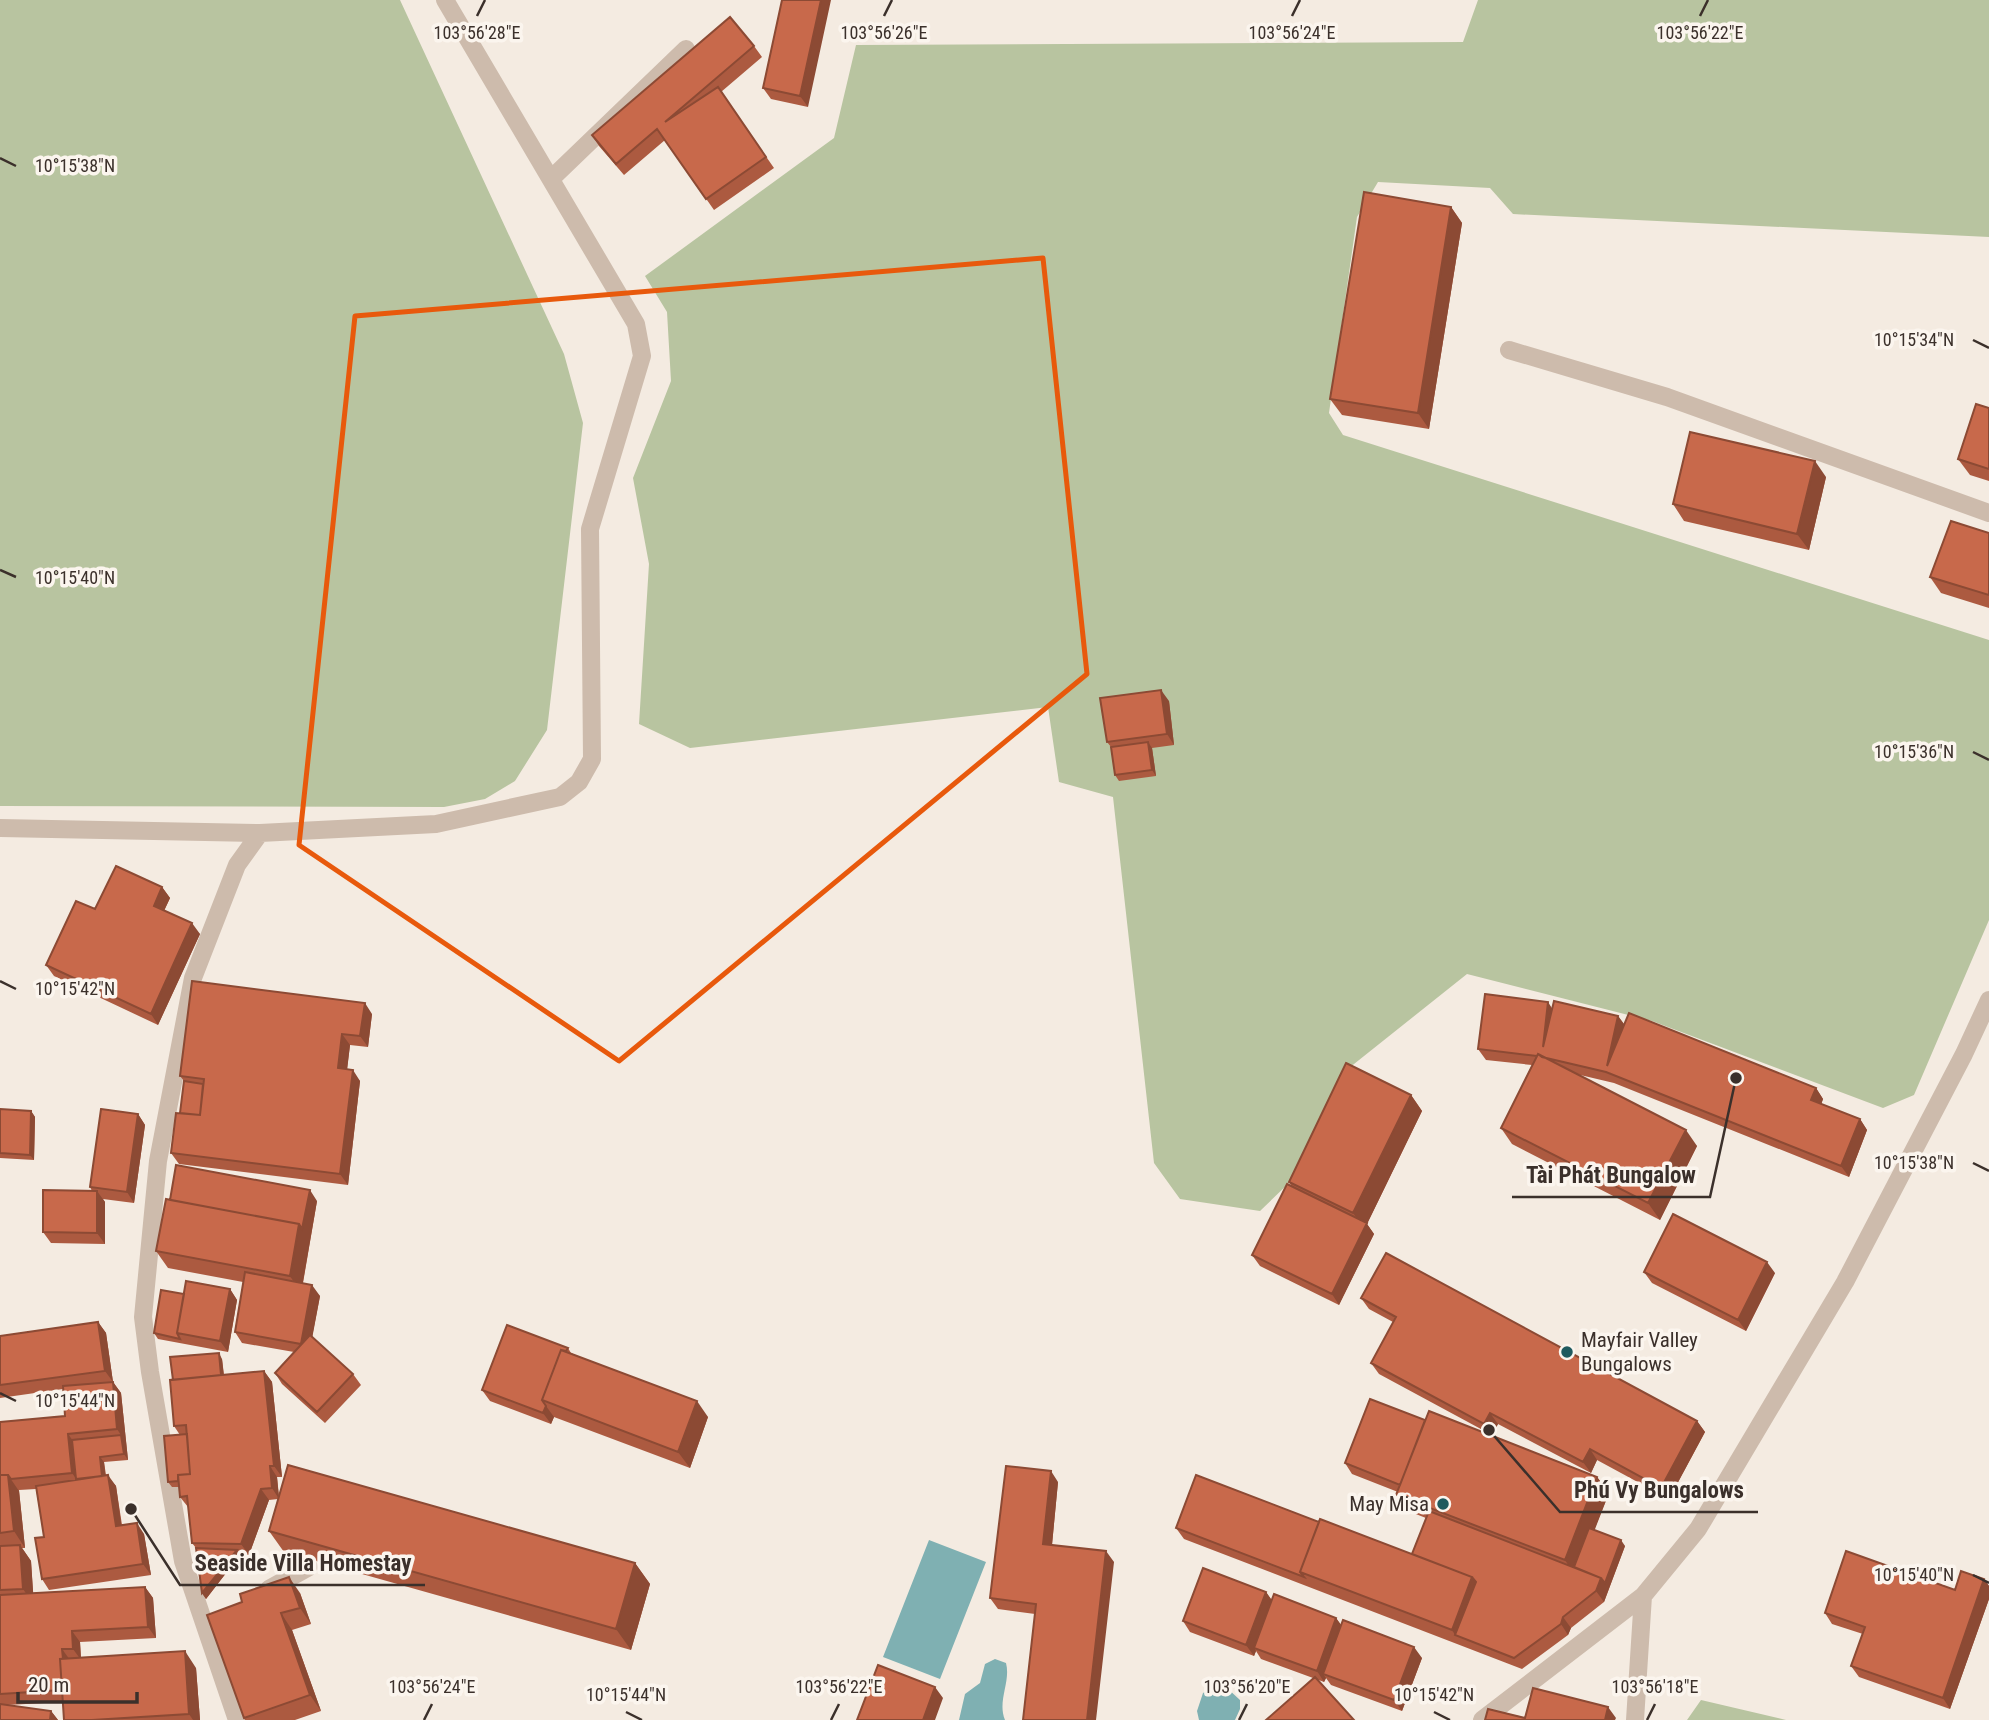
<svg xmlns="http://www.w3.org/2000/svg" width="1989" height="1720" font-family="'Roboto Condensed',sans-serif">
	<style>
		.green { fill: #b8c4a0 }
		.water { fill: #7fb0b2 }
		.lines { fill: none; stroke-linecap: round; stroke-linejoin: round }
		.minor { stroke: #cdbbac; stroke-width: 18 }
		.wall { fill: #ac5a40 }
		.shaded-wall { fill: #8c4a34 }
		.building { fill: #c8694b; stroke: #8c4a34; stroke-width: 2 }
		.marked { fill: none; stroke: #e8590c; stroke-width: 5; stroke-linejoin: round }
		.ticks { fill: none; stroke: #3b302b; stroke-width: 2.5 }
		.poi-dot { fill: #1f5a5e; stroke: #fbf5ee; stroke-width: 2.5 }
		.labels { text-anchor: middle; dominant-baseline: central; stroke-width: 7; stroke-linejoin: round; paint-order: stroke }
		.poi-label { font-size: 21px; fill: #3b302b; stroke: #fbf5ee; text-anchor: start }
		.ticks-label { font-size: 18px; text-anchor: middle; fill: #3b302b; stroke: #fbf5ee; stroke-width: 7; stroke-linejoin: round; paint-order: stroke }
		.leader { fill: none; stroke: #3b302b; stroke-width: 2.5 }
		.callout-dot { fill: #3b302b; stroke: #fbf5ee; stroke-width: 2.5 }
		.callout-label { font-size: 23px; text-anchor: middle; font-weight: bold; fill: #3b302b; stroke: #fbf5ee; stroke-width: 7; stroke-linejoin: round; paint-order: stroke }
	</style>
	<rect width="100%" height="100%" fill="#f4ebe1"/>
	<path class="green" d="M0,0H400L564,354L583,423L547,730L515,781L485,799L444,807L0,806Z
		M1478,0H1989V237L1513,214L1490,188L1378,182L1357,217L1329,413L1343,435L1989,640V920L1914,1095L1883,1108L1652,1021L1467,974L1349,1068L1289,1183L1260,1211L1180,1199L1154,1163L1113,797L1059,782L1048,707L690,748L639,724L649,564L633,478L671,381L667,312L645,276L834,138L856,45L1463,42Z
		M1701,1700L1786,1720H1687Z"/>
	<path class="water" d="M929,1540L986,1562L940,1679L883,1657Z
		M995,1659L1006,1663C1011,1682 997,1701 1005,1720H959L965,1694L980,1683L985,1664Z
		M1216,1686L1227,1688L1240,1700V1709L1235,1720H1199L1197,1711L1203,1693Z"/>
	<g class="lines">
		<path class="minor" d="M552,178L686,49
			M1509,350L1667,397L1989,513
			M0,828L260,833L436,824L560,797L579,782L592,759L590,529L642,356L636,324L445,0
			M269,1589L309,1567
			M237,1720L183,1561L150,1372L143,1317L158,1161L193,978L237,865L260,833
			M1482,1720L1643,1596L1698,1529L1845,1282L1964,1054L1989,1000
			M1635,1720L1643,1596"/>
	</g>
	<path class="wall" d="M782,0L808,107L771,99L763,88Z
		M754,46L762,57L721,92L774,168L714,210L665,140L624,175L599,146L592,135Z
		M1451,207L1462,223L1429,429L1342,415L1330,399Z
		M1989,408V481L1970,475L1958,459Z
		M1826,477L1809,550L1684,521L1673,504Z
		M1989,533V608L1941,593L1930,577Z
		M1169,701L1174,745L1152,748L1156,776L1119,781L1115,775L1111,747L1107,742Z
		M162,887L170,898L164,911L200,934L158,1025L54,976L46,965L95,909Z
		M1552,1008L1618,1016L1624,1024L1816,1088L1823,1099L1821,1104L1860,1119L1867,1130L1849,1177L1614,1083L1576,1074L1697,1146L1660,1220L1512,1144L1501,1128L1532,1065L1486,1060L1478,1049Z
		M372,1014L368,1047L350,1045L347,1069L360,1081L348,1185L179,1164L171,1153L180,1113L184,1081L180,1076Z
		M1411,1095L1422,1111L1367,1224L1374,1234L1339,1305L1260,1266L1252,1255L1292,1187L1289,1182Z
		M0,1109L31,1111L35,1117L34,1160L0,1158Z
		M138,1114L145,1125L134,1203L103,1199L105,1202V1244L51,1243L43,1232L92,1191L90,1187Z
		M317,1201L303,1283L320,1296L312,1337L353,1374L361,1385L325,1423L282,1384L275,1373L294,1352L242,1343L235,1332L243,1282L168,1268L156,1251Z
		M1644,1272L1775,1273L1746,1331L1652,1283Z
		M230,1289L237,1300L228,1352L158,1339L154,1333L184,1294Z
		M1361,1298L1697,1421L1705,1432L1669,1499L1597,1460L1591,1473L1498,1424L1492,1435L1379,1374L1371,1363L1393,1322L1369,1309Z
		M98,1322L106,1333L113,1382L121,1393L128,1460L104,1462L106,1475L116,1486L122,1525L144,1534L151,1575L49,1590L42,1579L44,1537L36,1489L19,1490L25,1548H22L31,1561L33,1593L145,1587L153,1598L156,1638L80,1642L81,1658L196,1668L200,1720H64L63,1702L7,1705L51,1711L58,1720H0V1422L65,1416L63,1389L0,1398V1336Z
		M568,1348L571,1353L708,1417L690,1468L554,1417L551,1424L490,1401L482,1390Z
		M222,1359L224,1375L264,1371L272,1382L282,1477H277L279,1496L635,1563L650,1584L631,1650L284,1552L269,1531L278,1499L269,1500L249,1555H240L206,1599L202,1593L196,1548L192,1543L188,1507L180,1497L179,1487H172L168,1482L180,1435L174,1426L173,1380Z
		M1425,1420L1597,1477L1609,1493L1594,1530L1625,1546L1604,1602L1571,1628L1568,1635L1522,1669L1184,1539L1176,1528L1319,1522L1412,1554L1426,1518L1408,1511L1396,1495L1398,1492L1352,1474L1345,1463Z
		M1058,1482L1052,1545L1114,1562L1035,1614L998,1609L990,1598Z
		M1984,1579L1989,1586V1599L1950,1709L1859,1677L1851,1666L1863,1634L1832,1624L1825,1613L1955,1590Z
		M1266,1592L1271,1600L1336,1618L1341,1625L1422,1658L1402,1711L1331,1685L1326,1678L1324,1682L1261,1659L1256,1651L1254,1656L1190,1632L1183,1621Z
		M300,1593L311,1624L292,1630L321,1711L295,1720H245L244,1718L242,1602Z"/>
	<path class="shaded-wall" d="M821,0H831L808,107L800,96Z
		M1451,207L1462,223L1429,429L1418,413Z
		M1815,461L1826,477L1809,550L1797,534Z
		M1161,690L1169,701L1174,745L1167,734Z
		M1148,742L1152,748L1156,776L1152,770Z
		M162,887L170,898L161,917L154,906Z
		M192,923L200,934L158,1025L151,1014Z
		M1548,1002L1555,1013L1543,1047Z
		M365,1003L372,1014L368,1047L360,1036Z
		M1618,1016L1626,1027L1607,1066Z
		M342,1034L350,1045L346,1079L338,1068Z
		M353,1070L360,1081L348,1185L340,1174Z
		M1816,1088L1823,1099L1819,1111L1811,1100Z
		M1411,1095L1422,1111L1367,1224L1374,1234L1339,1305L1332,1294L1364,1228L1353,1213Z
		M31,1111L35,1117L34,1160L30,1155Z
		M138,1114L145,1125L134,1203L127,1192Z
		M1860,1119L1867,1130L1849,1177L1841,1166Z
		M1686,1130L1697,1146L1660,1220L1648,1203Z
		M310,1190L317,1201L301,1293L290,1276L299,1224Z
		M97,1191L105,1202V1244L97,1233Z
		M1767,1262L1775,1273L1746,1331L1738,1320Z
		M312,1285L320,1296L309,1355L301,1344Z
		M230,1289L237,1300L228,1352L220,1341Z
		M98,1322L106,1333L113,1382L105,1371Z
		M219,1353L222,1359L225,1387L221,1381Z
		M264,1371L272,1382L282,1477L274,1466Z
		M113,1382L121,1393L128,1460L124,1454L121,1435L117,1429Z
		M697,1401L708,1417L690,1468L678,1452Z
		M546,1406L554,1417L551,1424L543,1413Z
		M1490,1413L1498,1424L1492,1435L1484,1424Z
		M1697,1421L1705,1432L1669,1499L1661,1488Z
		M68,1434L76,1445L80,1484L72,1473Z
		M1590,1449L1597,1460L1591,1473L1583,1462Z
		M100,1457L104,1462L106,1482L102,1476Z
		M270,1466L277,1477L279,1499L272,1488Z
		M1051,1471L1058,1482L1051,1555L1043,1544Z
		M8,1475L19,1491L25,1548L14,1531Z
		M108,1475L116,1486L123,1537L116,1526Z
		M1597,1477L1609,1493L1578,1573L1572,1571L1565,1560Z
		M261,1489L269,1500L249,1555L241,1544Z
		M137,1523L144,1534L151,1575L143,1564Z
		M1621,1540L1625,1546L1604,1602L1596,1591L1601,1578Z
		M20,1545L31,1561L34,1605L23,1589Z
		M237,1550L240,1555L206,1599L202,1593Z
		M1106,1551L1114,1562L1096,1720H1087Z
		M635,1563L650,1584L631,1650L616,1629Z
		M289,1577L300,1593L311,1624L300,1608Z
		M1472,1577L1483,1593L1455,1635L1452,1630Z
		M1984,1579L1989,1586V1599L1950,1709L1943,1698Z
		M145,1587L153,1598L156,1638L148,1627Z
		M1266,1592L1274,1603L1254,1648L1256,1651L1254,1656L1246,1645Z
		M281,1613L292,1630L321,1711L310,1695Z
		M1563,1617L1571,1628L1568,1635L1561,1624Z
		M1336,1618L1344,1629L1323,1674L1326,1678L1324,1682L1317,1671Z
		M72,1631L80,1642L81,1660L73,1649Z
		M1414,1647L1422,1658L1402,1711L1394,1700Z
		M62,1649L70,1660L65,1690Z
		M185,1651L196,1668L200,1720H193L189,1714Z
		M935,1687L943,1698L935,1720H923Z
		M1608,1707L1616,1718L1615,1720H1605Z
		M51,1711L58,1720H50Z"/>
	<path class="building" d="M782,0H821L800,96L763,88Z
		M730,17L754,46L665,122L718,87L766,157L706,199L657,129L616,164L592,135Z
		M1364,192L1451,207L1418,413L1330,399Z
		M1976,404L1989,408V469L1958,459Z
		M1690,432L1815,461L1797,534L1673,504Z
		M1951,521L1989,533V595L1930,577Z
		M1161,690L1167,734L1107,742L1100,698Z
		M1148,742L1152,770L1115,775L1111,747Z
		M116,866L162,887L154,906L192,923L151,1014L46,965L76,901L95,909Z
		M192,981L365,1003L360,1036L342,1034L338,1068L353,1070L340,1174L171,1153L176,1113L200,1115L204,1079L180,1076Z
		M1485,994L1548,1002L1543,1047L1554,1001L1618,1016L1607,1066L1629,1013L1816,1088L1811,1100L1860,1119L1841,1166L1606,1072L1542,1057L1538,1054L1537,1056L1478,1049Z
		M1538,1054L1686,1130L1648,1203L1501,1128Z
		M1346,1063L1411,1095L1353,1213L1289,1182Z
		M184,1081L203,1084L200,1115L180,1113Z
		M0,1109L31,1111L30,1155L0,1153Z
		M101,1109L138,1114L127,1192L90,1187Z
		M176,1165L310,1190L302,1229L299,1224L170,1200Z
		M1287,1184L1367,1223L1332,1294L1252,1255Z
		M43,1190L97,1191V1233L43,1232Z
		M166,1199L299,1224L290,1276L156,1251Z
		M1673,1214L1767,1262L1738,1320L1644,1272Z
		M1386,1253L1697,1421L1661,1488L1590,1449L1583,1462L1490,1413L1484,1424L1371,1363L1396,1317L1361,1298Z
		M245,1272L312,1285L301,1344L235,1332Z
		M186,1281L230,1289L220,1341L177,1333Z
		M161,1290L184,1294L177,1333L180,1339L154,1333Z
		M98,1322L105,1371L0,1385V1336Z
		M507,1325L568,1348L566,1351L561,1350L542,1400L546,1406L543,1413L482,1390Z
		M310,1335L353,1374L317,1412L275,1373Z
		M561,1350L697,1401L678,1452L542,1400Z
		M219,1353L221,1375L173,1380L170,1357Z
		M264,1371L274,1466H270L272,1488L261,1489L241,1544L192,1543L187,1496L180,1497L178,1475L190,1474L186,1425L174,1426L170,1380Z
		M113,1382L117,1429L68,1434L72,1473L11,1479L8,1475H0V1422L65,1416L63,1386Z
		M1370,1399L1425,1420L1400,1485L1345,1463Z
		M1429,1411L1597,1477L1565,1560L1396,1495Z
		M187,1434L190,1474L178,1475V1481L168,1482L164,1436Z
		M121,1435L124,1454L100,1457L102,1476L76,1479L72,1440Z
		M288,1465L635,1563L616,1629L269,1531Z
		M1006,1466L1051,1471L1043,1544L1106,1551L1087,1720H1023L1036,1604L990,1598Z
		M0,1475H8L14,1531L0,1533Z
		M108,1475L116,1526L137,1523L143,1564L42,1579L35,1538L44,1537L36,1486Z
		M1196,1475L1319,1522L1300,1572L1304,1577L1176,1528Z
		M1429,1511L1601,1578L1596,1591L1563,1617L1561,1624L1514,1658L1455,1635L1476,1582L1472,1577L1412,1554Z
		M1320,1519L1472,1577L1452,1630L1300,1572Z
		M1589,1528L1621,1540L1605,1583L1601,1578L1574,1567Z
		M20,1545L23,1589L0,1590V1546Z
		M196,1548L237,1550L202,1593Z
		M1846,1551L1955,1590L1961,1571L1984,1579L1943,1698L1851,1666L1865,1627L1825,1613Z
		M1203,1568L1266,1592L1246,1645L1183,1621Z
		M289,1577L300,1608L281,1613L310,1695L244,1718L207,1615L242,1602L240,1594Z
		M145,1587L148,1627L72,1631L73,1649H62L63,1659H60L62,1690L0,1694V1595Z
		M1274,1594L1336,1618L1317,1671L1254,1648Z
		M1343,1620L1414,1647L1394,1700L1323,1674Z
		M185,1651L189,1714L92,1720H64L60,1659Z
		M878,1665L935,1687L923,1720H857Z
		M1315,1677L1354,1720H1266Z
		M1533,1688L1608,1707L1605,1720H1485L1488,1709L1525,1718Z
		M0,1704L51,1711L50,1720H0Z"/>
	<path class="marked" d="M1043,258L1087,674L619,1061L299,845L355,316Z"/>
	<path class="ticks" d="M477,16L485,0M884,16L892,0M1292,16L1300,0M1700,16L1708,0M0,158L16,166M1973,340L1989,348M0,570L16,577M1973,752L1989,760M0,981L16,989M1973,1163L1989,1171M0,1393L16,1401M1973,1575L1989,1583M626,1712L642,1720M1434,1712L1450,1720M424,1720L432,1704M831,1720L839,1704M1239,1720L1247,1704M1647,1720L1655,1704"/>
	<g class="poi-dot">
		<circle cx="1567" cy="1352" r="7"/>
		<circle cx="1443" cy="1504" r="7"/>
	</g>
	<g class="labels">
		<g class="poi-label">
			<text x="1581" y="1340">Mayfair Valley<tspan x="1581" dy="24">Bungalows</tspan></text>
			<text x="1429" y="1504" text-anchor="end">May Misa</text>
		</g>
	</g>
	<g class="ticks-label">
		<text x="477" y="39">103°56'28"E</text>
		<text x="884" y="39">103°56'26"E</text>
		<text x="1292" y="39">103°56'24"E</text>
		<text x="1700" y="39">103°56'22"E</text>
		<text x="75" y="172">10°15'38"N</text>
		<text x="1914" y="346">10°15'34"N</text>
		<text x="75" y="584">10°15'40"N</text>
		<text x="1914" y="758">10°15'36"N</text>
		<text x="75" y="995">10°15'42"N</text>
		<text x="1914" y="1169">10°15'38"N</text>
		<text x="75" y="1407">10°15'44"N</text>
		<text x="1914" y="1581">10°15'40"N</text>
		<text x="432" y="1693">103°56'24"E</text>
		<text x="839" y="1693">103°56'22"E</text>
		<text x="1247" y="1693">103°56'20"E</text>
		<text x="1655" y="1693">103°56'18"E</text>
		<text x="1434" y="1701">10°15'42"N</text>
		<text x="626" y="1701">10°15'44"N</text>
	</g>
	<path class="leader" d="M1736 1078L1710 1197H1512M1489 1430L1560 1512H1758M131 1509L180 1585H425"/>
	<g class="callout-dot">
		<circle cx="1736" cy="1078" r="7"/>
		<circle cx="1489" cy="1430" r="7"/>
		<circle cx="131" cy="1509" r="7"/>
	</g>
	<g class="callout-label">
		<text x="1611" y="1183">Tài Phát Bungalow</text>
		<text x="1659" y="1498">Phú Vy Bungalows</text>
		<text x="303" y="1571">Seaside Villa Homestay</text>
	</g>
	<path d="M18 1692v10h119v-10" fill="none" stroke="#3b302b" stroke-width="3.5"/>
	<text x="28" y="1692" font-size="21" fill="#3b302b" stroke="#fbf5ee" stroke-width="5" paint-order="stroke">20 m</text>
</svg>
